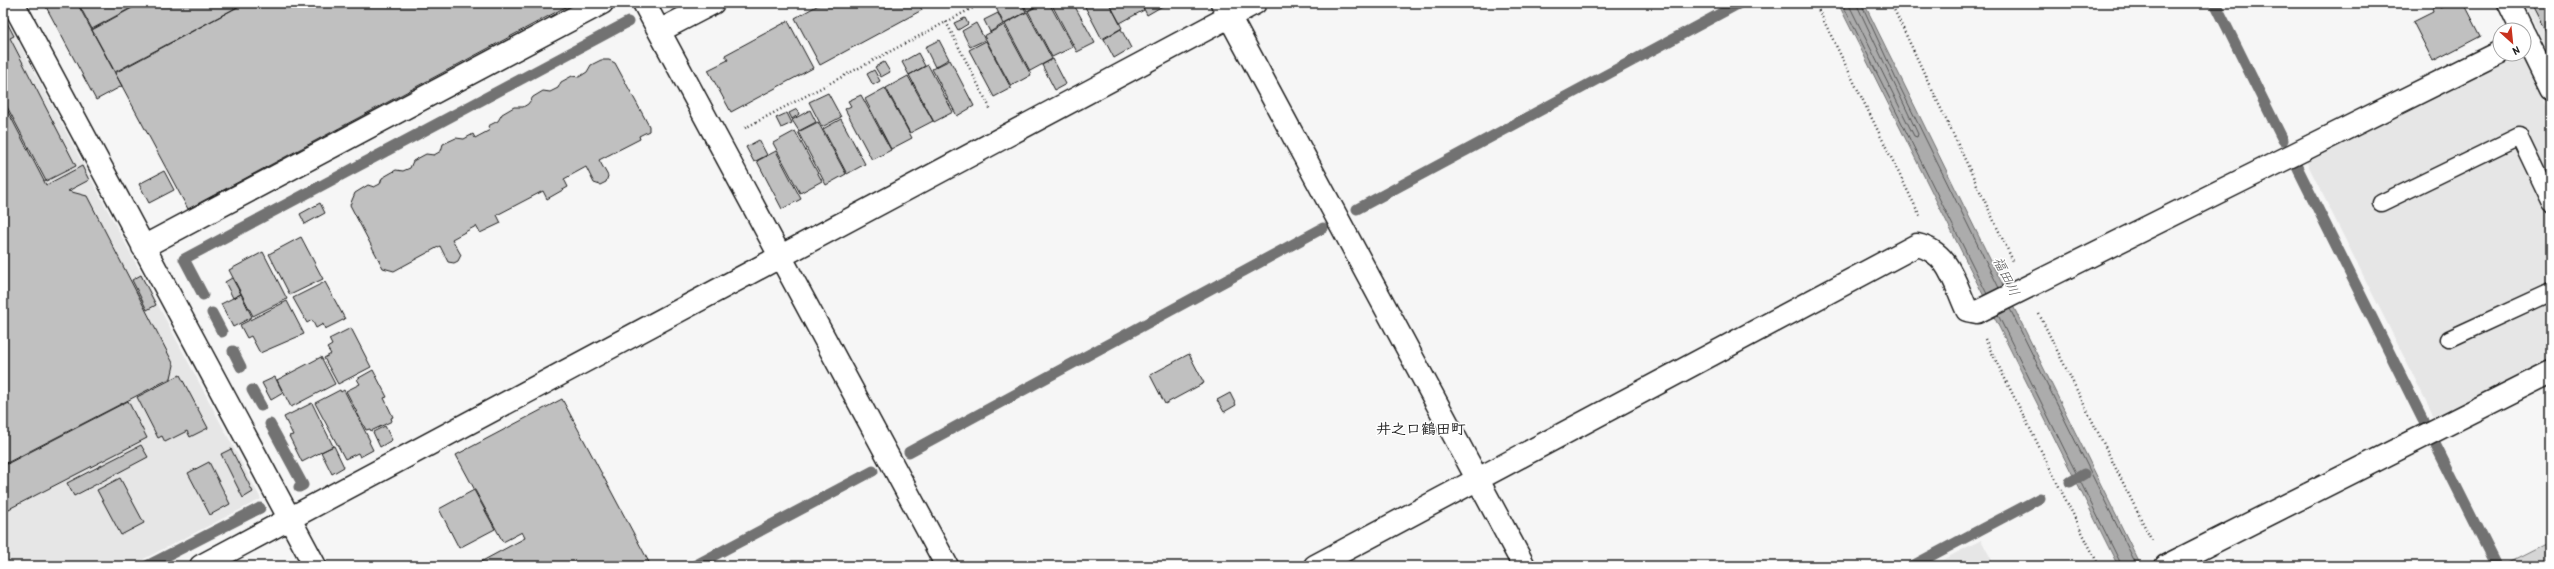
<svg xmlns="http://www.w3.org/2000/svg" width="2554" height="569" font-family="'Patrick Hand','Klee One',sans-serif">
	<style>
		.built { fill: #e6e6e6 }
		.green { fill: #d6d6d6; stroke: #797979 }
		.water { fill: #acacac; stroke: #727272 }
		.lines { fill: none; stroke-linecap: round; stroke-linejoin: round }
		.shore { stroke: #565656; stroke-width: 1 }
		.stream { stroke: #727272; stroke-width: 11 }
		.building { fill: #c0c0c0; stroke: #1c1c1c }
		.lane-casing { stroke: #1c1c1c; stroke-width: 19 }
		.street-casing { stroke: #1c1c1c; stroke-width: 25 }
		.path { stroke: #1c1c1c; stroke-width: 2.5; stroke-dasharray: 1 3; stroke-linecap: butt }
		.lane { stroke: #fff; stroke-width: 16 }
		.street { stroke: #fff; stroke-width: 22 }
		.labels { text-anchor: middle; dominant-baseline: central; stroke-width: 3; stroke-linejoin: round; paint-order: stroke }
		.water-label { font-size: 14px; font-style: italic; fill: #5d5d5d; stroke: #fff }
		.quarter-label { font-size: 15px; font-weight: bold; fill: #1c1c1c; stroke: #fff }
	</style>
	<rect width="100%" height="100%" fill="#f6f6f6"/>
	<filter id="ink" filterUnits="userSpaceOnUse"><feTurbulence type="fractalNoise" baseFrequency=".025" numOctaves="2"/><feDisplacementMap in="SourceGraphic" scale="8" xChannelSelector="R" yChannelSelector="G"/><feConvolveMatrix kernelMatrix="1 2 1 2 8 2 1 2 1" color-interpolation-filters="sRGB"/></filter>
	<g filter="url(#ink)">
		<path class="built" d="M2524,3H2551V58Z
			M3,13L261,499L130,566H3Z
			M2511,55L2524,59L2551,117V362L2435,419L2304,157Z
			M1981,540L1995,566H1931Z"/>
		<path class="green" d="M2551,541V566H2507L2506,564Z"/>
		<path class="water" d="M1838,3H1864L2141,566H2118Z"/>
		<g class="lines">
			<path class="shore" d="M1842,3L1987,294
				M1848,3L1914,136L1917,137L1918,134L1856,3
				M1861,3L1896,79L1999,288
				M2010,309L2137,566
				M1998,315L2122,566"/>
			<path class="stream" d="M2215,3L2283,140
				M2295,163L2423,420
				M1357,209L1740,3
				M203,295L184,259L628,22
				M212,313L222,332
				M233,351L241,367
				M252,390L261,406
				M270,424L303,485L299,487
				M2433,440L2496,566
				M909,452L1323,228
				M2070,482L2084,474
				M147,566L260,508
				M694,566L873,471
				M1912,566L2040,498"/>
		</g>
		<path class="building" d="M44,3H77L122,86L96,100Z
			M78,3H140L92,29Z
			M141,3H245L115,72L92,30Z
			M245,3H573L188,209L115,73Z
			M822,3H918L922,10L820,65L795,18Z
			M1006,3H1022L1026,12L1004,24L996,8Z
			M1023,3H1032L1034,7L1027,11Z
			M1044,3H1049L1073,47L1052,57L1028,11Z
			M1056,3H1073L1095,43L1077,52L1052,5Z
			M1083,3H1109L1122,28L1102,39Z
			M1109,3H1140L1144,10L1120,23Z
			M1141,3H1166V4L1147,15Z
			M2451,3H2464L2481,36L2433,61L2413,22L2433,12L2432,8L2439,4L2441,8Z
			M2532,3H2551V40Z
			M1027,12L1052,59L1030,71L1005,24Z
			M998,13L1003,24L990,32L984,20Z
			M3,15L14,36L10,38L76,166L46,181L3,99Z
			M965,18L968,24L958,30L954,23Z
			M788,21L813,68L731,112L708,70L728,60L725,55Z
			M976,23L985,40L970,47L962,31Z
			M1004,25L1031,75L1011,86L984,36Z
			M1121,29L1131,48L1114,58L1104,39Z
			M939,40L949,59L935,67L925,47Z
			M986,41L1011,88L994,97L969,50Z
			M918,53L925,66L909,75L902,62Z
			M1053,59L1066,84L1055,90L1042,65Z
			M601,60H609L615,63L649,126V131L639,136L640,139L599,160L608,176L606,182L600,185L594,183L586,167L564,179L568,187L547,199L543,191L497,215L501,223L480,233L476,226L452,239L461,255L458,261L454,263L448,262L440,246L394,271L383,268L350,205L355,193L368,185L374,187L380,184L382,178L396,170L403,171L410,168L413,161L426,154L434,155L441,151L443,144L456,138L464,139L473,134L475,138L490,130L488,126L498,121L502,114L514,107H523L528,104L533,97L543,91L550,92L558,88L561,82L572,76L579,77L587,72L591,65Z
			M950,60L974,106L957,116L932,69Z
			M884,62L890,72L881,77L875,67Z
			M928,65L953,112L934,122L909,75Z
			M874,70L880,81L873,85L867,74Z
			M908,76L933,121L910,133L886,88Z
			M885,88L912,138L891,149L865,99Z
			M828,93L841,117L822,127L809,102Z
			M861,95L891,150L872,160L845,109L851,106L848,101Z
			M3,102L46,185L82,166L89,180L68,191L87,196L174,365L171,378L3,465Z
			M797,109L799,114L792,119L789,113Z
			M810,110L816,122L799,131L792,120Z
			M787,113L792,123L781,128L776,118Z
			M841,119L865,164L847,174L823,129Z
			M818,122L846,174L826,185L798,132Z
			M795,131L822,181L800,193L773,143Z
			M759,140L767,155L754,162L746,147Z
			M776,151L801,199L782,209L757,161Z
			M164,171L174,190L149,203L139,184Z
			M320,203L325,213L305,224L300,214Z
			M301,237L323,279L290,295L269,254Z
			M263,252L287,299L253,316L229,270Z
			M141,275L156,305L147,310L132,280Z
			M232,278L241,294L233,298L225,282Z
			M325,282L345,319L325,329L323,324L316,328L312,320L307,323L293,298Z
			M241,294L252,317L233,327L221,304Z
			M287,301L304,334L260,353L251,336L247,338L240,325Z
			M351,328L371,367L338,384L324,358L331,354L327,348L332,345L329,339Z
			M1189,354L1204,383L1165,404L1150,375Z
			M321,357L335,384L291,407L277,380Z
			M373,370L387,397L384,398L393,417L391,418L392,421L371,431L370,429L366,430L346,391L360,384L357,379Z
			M180,375L208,428L190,437L187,431L165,442L162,436L158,438L137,397Z
			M275,377L283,393L271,400L262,383Z
			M340,390L341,392L344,390L370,441L369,442L373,450L360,457L358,453L345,459L315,403Z
			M1230,393L1236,405L1224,412L1217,400Z
			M562,399L651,566H473L525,538L522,532L503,542L456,455Z
			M128,401L147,438L3,512V466Z
			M312,403L333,446L302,462L289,436L293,435L284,417Z
			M385,426L392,440L380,447L373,432Z
			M141,445L148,457L74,496L67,483Z
			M334,446L344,467L332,474L321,452Z
			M231,449L253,492L243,498L221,454Z
			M209,462L230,504L210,515L188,473Z
			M120,478L144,523L121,535L97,490Z
			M474,490L495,529L459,548L439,509Z"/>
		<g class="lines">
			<g class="lane-casing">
				<path id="lane" d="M2381,203L2519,136L2551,203
					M2449,339L2551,292"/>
			</g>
			<g class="street-casing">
				<path id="street" d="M13,3L315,566
					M644,3L947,566
					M1222,3L1524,566
					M2509,3L2522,30
					M659,31L713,3
					M2524,34L2551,89
					M143,247L602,3
					M201,566L1255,3
					M1315,566L1917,245C1949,252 1954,282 1967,310L1977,312L2500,52
					M2166,566L2551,372"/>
			</g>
			<path class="path" d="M1815,3L1920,216
				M1891,3L2013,261
				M946,22L991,110
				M745,128L982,3
				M2039,314L2152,541
				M1985,339L2099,566"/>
			<use href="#lane" class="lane"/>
			<use href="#street" class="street"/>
		</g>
	</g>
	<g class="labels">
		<g class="water-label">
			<text transform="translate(2007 276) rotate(64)">福田川</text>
		</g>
		<g class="quarter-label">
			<text x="1421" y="428">井之口鶴田町</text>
		</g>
	</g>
	<rect width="2554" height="569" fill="none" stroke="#fff" stroke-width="16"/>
	<rect x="8" y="8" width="2538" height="553" fill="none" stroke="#1c1c1c" stroke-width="1.5" filter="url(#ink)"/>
	<g transform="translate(2512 42) rotate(153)"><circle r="19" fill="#ffffff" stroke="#a4a4a4"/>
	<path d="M0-3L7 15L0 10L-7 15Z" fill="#c8321e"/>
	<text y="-6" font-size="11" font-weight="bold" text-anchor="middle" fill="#1c1c1c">N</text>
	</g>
</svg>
